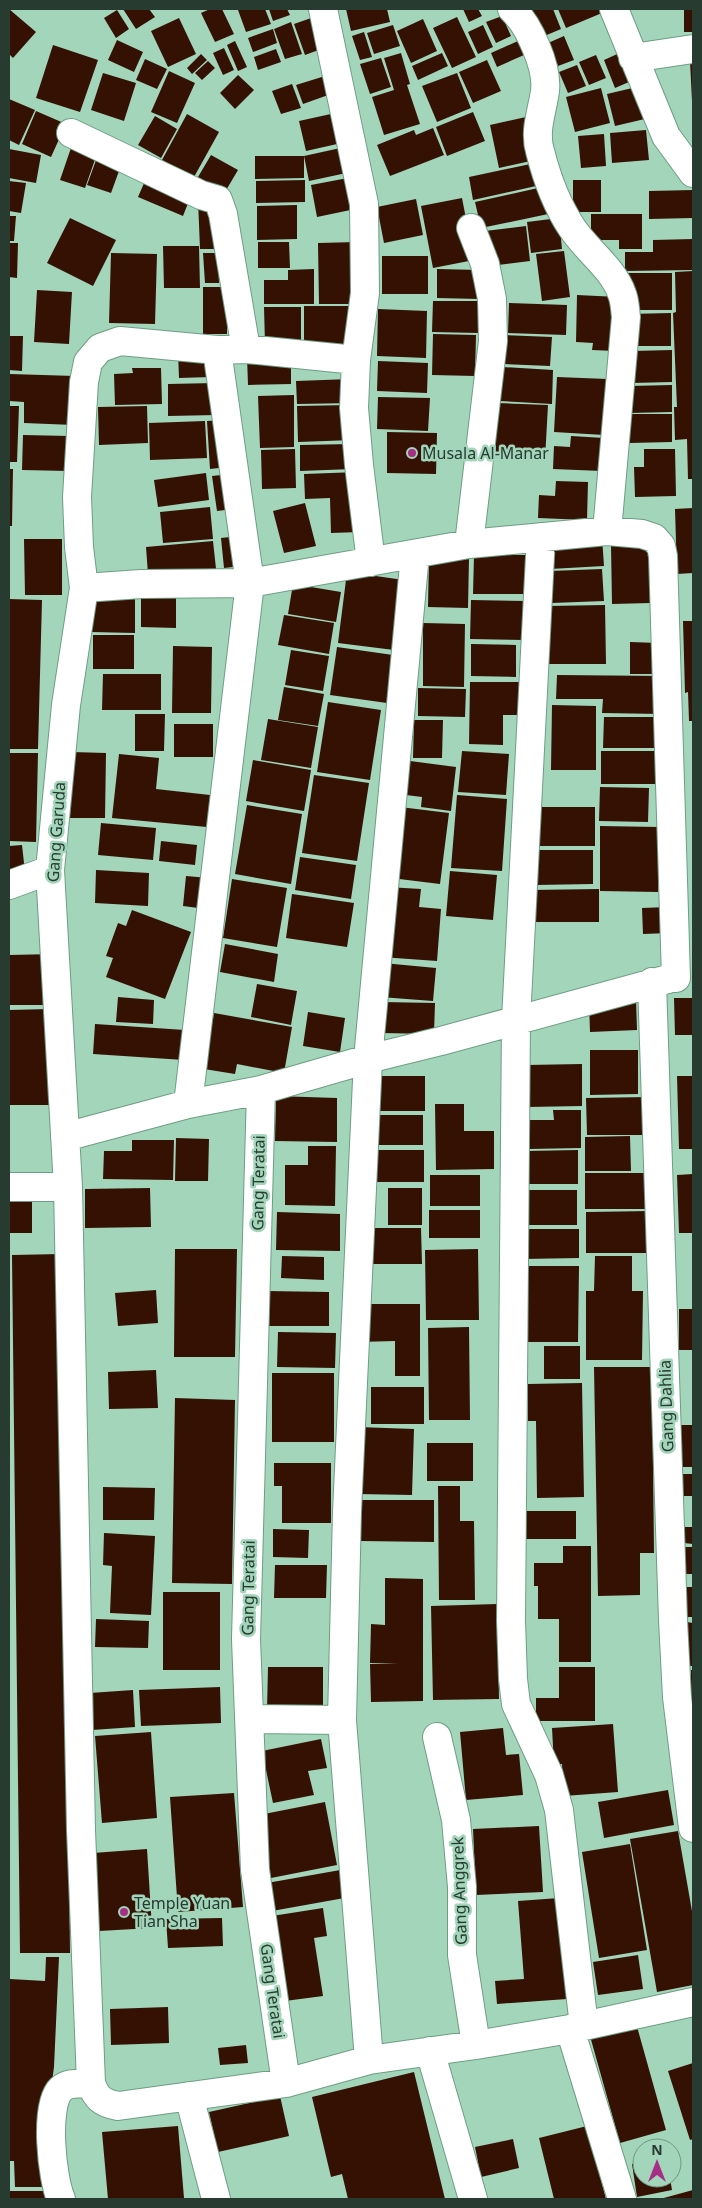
<svg xmlns="http://www.w3.org/2000/svg" width="702" height="2208" font-family="'Noto Sans',sans-serif">
	<style>
		.building { fill: #351104 }
		.lines { fill: none; stroke-linecap: round; stroke-linejoin: round }
		.minor-casing { stroke: #6d9e84; stroke-width: 30 }
		.minor { stroke: #fff; stroke-width: 28 }
		.poi-dot { fill: #a62e85; stroke: #a2d5ba; stroke-width: 2 }
		.labels { text-anchor: middle; dominant-baseline: central; stroke-width: 5; stroke-linejoin: round; paint-order: stroke }
		.poi-label { font-size: 16px; fill: #273b31; stroke: #a2d5ba; text-anchor: start }
		.street-label { font-size: 16px; fill: #273b31; stroke: #a2d5ba }
	</style>
	<rect width="100%" height="100%" fill="#a2d5ba"/>
	<path class="building" d="M9,9L36,32L13,58L9,54Z
		M123,9H149L155,17L136,29Z
		M210,9H222L234,34L215,42L201,13Z
		M265,9L271,24L246,32L238,10Z
		M269,9H287L290,15L273,21Z
		M346,9H387L390,22L351,31Z
		M463,9H478L482,16L469,22Z
		M530,9H553L561,29L542,37Z
		M558,9H600L602,13L566,28Z
		M684,9H693V32H684Z
		M117,10L129,29L116,38L104,18Z
		M502,16L511,36L496,43L486,22Z
		M314,17L324,48L305,55L294,24Z
		M457,17L476,57L452,68L433,28Z
		M179,18L196,54L168,67L151,31Z
		M423,19L437,51L411,63L397,31Z
		M291,22L302,54L285,59L274,29Z
		M393,25L400,46L374,54L367,33Z
		M483,25L493,47L478,54L468,32Z
		M273,29L277,43L253,52L248,38Z
		M364,32L372,57L360,60L352,36Z
		M564,36L574,60L558,66L548,43Z
		M117,40L143,52L134,72L108,60Z
		M235,41L247,67L238,71L227,45Z
		M518,41L524,55L497,67L491,53Z
		M53,45L98,60L80,112L36,98Z
		M224,48L234,70L223,75L213,53Z
		M276,49L281,62L258,70L254,57Z
		M624,51L636,79L615,88L604,60Z
		M401,53L410,84L407,85L420,124L384,135L372,97L394,90L384,58Z
		M442,53L448,66L418,80L412,66Z
		M201,54L207,60L192,74L187,68Z
		M596,55L606,78L589,85L579,62Z
		M381,58L391,87L370,94L360,64Z
		M145,59L167,69L157,89L136,80Z
		M487,60L501,91L473,103L459,72Z
		M208,61L215,68L202,80L195,73Z
		M690,61H693V101H692Z
		M577,65L586,86L568,93L559,72Z
		M169,71L195,83L177,123L151,112Z
		M103,73L136,83L124,121L91,110Z
		M457,73L471,108L437,122L422,86Z
		M238,75L254,90L235,109L220,93Z
		M325,76L331,94L303,104L296,85Z
		M292,84L301,108L281,114L272,91Z
		M641,86L649,118L615,126L607,94Z
		M601,88L610,123L575,132L566,97Z
		M9,99L35,110L19,145L9,140Z
		M36,111L66,124L51,157L22,144Z
		M340,112L346,142L306,151L299,121Z
		M473,112L485,141L447,156L436,127Z
		M187,114L219,132L194,177L162,160Z
		M155,116L177,129L161,158L138,145Z
		M526,117L535,160L499,168L490,125Z
		M433,128L444,155L390,176L377,145L414,130L416,135Z
		M646,130L649,160L612,163L610,133Z
		M604,134L606,166L581,168L578,136Z
		M72,145L97,154L85,188L60,180Z
		M345,147L351,172L309,181L304,156Z
		M9,149L41,155L36,183L9,178Z
		M99,152L123,160L111,193L87,185Z
		M211,155L238,170L225,192L198,177Z
		M255,156H304V178L255,179Z
		M540,162L545,184L473,200L469,177Z
		M148,174L192,193L183,216L138,197Z
		M353,177L360,208L317,217L311,185Z
		M305,180V202L256,203V181Z
		M573,180H601V212H573Z
		M9,181L26,183L21,213L9,211Z
		M547,186L553,213L481,228L475,202Z
		M693,190V218L649,219V191Z
		M462,198L474,260L433,268L421,206Z
		M416,199L423,235L384,243L377,207Z
		M198,200L221,214L222,249H200Z
		M297,205V239L257,240V206Z
		M591,214H642V249H619V240H591Z
		M9,216H16L14,241H9Z
		M70,218L116,240L93,286L47,263Z
		M559,218L562,249L531,253L527,222Z
		M526,226L530,261L490,266L485,231Z
		M693,239V270L625,271V252H653V240Z
		M258,242H289L290,268H258Z
		M357,242L356,304H319L318,243Z
		M9,243H18L17,278L9,277Z
		M163,246H199L200,288H164Z
		M564,251L570,297L542,301L536,254Z
		M111,253L157,254L155,324L109,323Z
		M203,253H218L219,283H205Z
		M382,256H428V294H382Z
		M314,269V304H264V280H288V270Z
		M437,269L479,270V299L437,298Z
		M693,271V479H688L687,439L675,440L674,407H677L673,313L676,312L675,272Z
		M628,273H672V310H629Z
		M203,287H227V334H203Z
		M37,290L72,292L69,344L34,342Z
		M577,295L618,297L616,351L592,350L593,343L576,342Z
		M433,301H479V333L432,332Z
		M509,303L567,305L566,335L508,333Z
		M304,306H351L352,344L304,345Z
		M264,307H301V344H265Z
		M378,309L427,311L426,358L377,356Z
		M671,313V346H629V314Z
		M433,334L476,335L475,376L432,375Z
		M504,335L552,337L550,366L503,364Z
		M9,336H23L22,371L9,370Z
		M672,350V382L632,383V351Z
		M210,351L211,377L179,378L178,352Z
		M291,354V384L248,385L247,356Z
		M378,361L428,363L427,393L377,391Z
		M502,367L553,370L552,404L500,401Z
		M132,368H161L162,404L115,405L114,374L133,373Z
		M10,374L75,376L74,425L24,423V402L9,401Z
		M557,377L607,379L604,435L554,432Z
		M351,379L352,403L297,404L296,381Z
		M215,383L216,415L168,416V384Z
		M672,385V412L629,413V386Z
		M294,395V447L260,448L258,396Z
		M378,397L430,398L428,431L377,429Z
		M498,403L548,405L545,459L495,457Z
		M351,405L353,440L298,442L297,406Z
		M9,406H19L17,462H9Z
		M147,406L148,443L99,445L98,407Z
		M629,414H672V442L629,443Z
		M224,420L228,467L210,469L207,421Z
		M205,421L207,458L150,460L149,423Z
		M387,432L437,433L436,474L387,473Z
		M23,435L69,436L68,471L22,470Z
		M571,436L604,438L602,471L553,469L554,446L570,447Z
		M352,444L353,469L300,471V445Z
		M295,449L296,488L262,489L261,450Z
		M644,449H675L676,496L635,497L634,467H644Z
		M9,469H13L12,526H9Z
		M358,472L360,532L331,533L330,498L305,499L304,474Z
		M206,473L209,500L158,507L154,480Z
		M230,474L234,509L217,511L212,476Z
		M556,481L588,482L587,520L538,518L539,495L555,496Z
		M305,503L316,546L284,553L273,511Z
		M210,507L213,539L163,543L160,512Z
		M693,508V573L677,574L675,509Z
		M239,536L242,566L224,568L221,538Z
		M602,537L604,566L550,569L549,540Z
		M24,539H62V595H25Z
		M213,541L217,578L148,574L146,547Z
		M649,544L651,603L612,604L611,545Z
		M474,555H530V594H473Z
		M429,558H469L468,608L428,607Z
		M602,569L604,601L552,603L550,571Z
		M347,572L404,580L394,650L338,643Z
		M293,584L341,592L336,622L288,614Z
		M92,596L135,597V633L91,632Z
		M141,596H176V628L141,627Z
		M9,599L42,600L38,749H9Z
		M471,600L526,601L525,640L470,639Z
		M605,605L606,664H549L548,606Z
		M284,615L334,623L329,654L278,645Z
		M683,621H693V721H689L688,692L685,693Z
		M423,623L465,624L464,687L423,686Z
		M93,635H134V669H93Z
		M630,642L658,643V674H630Z
		M471,644L516,645V677L471,676Z
		M173,646L212,647L211,713H172Z
		M337,647L393,655L387,703L330,695Z
		M291,650L329,656L323,691L285,685Z
		M103,674H161V710H102Z
		M557,675L662,676L661,714L602,713L603,699H556Z
		M470,682H523L522,715H503V745L469,744Z
		M284,687L324,694L318,726L278,720Z
		M418,688L466,689L465,717L418,716Z
		M328,702L381,710L370,780L317,772Z
		M552,705L596,706V770H551Z
		M135,714H165L164,751H135Z
		M604,717H657L656,748H603Z
		M268,719L318,727L311,768L261,760Z
		M414,720H443L442,758H413Z
		M174,724H213V757H174Z
		M462,751L509,754L506,795L458,792Z
		M601,751H656V784H601Z
		M72,752L106,753L105,818H70Z
		M9,753H38L36,842L9,841Z
		M119,754L159,758L156,789L210,795L207,827L112,818Z
		M253,760L311,770L304,811L246,801Z
		M410,761L456,767L451,811L421,807L422,797L406,795Z
		M314,775L369,783L357,861L302,853Z
		M600,787L649,788L648,822L599,821Z
		M457,795L507,799L502,871L451,868Z
		M247,805L302,814L291,884L235,874Z
		M400,807L449,813L440,884L391,878Z
		M535,807H595V846H535Z
		M101,823L156,828L153,860L98,855Z
		M600,826L659,827L658,892L600,891Z
		M161,841L197,845L195,865L159,861Z
		M22,845L25,872L9,874V846Z
		M535,850H593V884L535,885Z
		M300,857L356,865L351,899L295,890Z
		M96,870L149,873L148,906L95,903Z
		M450,871L497,875L493,920L446,916Z
		M186,876L209,878L206,909L183,906Z
		M232,879L287,888L277,947L223,938Z
		M387,887L421,889L419,907L441,909L437,961L381,957Z
		M599,889V922H529V890Z
		M292,894L354,903L347,947L286,938Z
		M668,907L669,933L643,934L642,908Z
		M132,910L191,932L165,999L106,977L113,958L106,956L118,923L126,926Z
		M225,944L278,954L274,982L220,972Z
		M55,954V1005H9V955Z
		M383,963L436,968L433,1001L380,997Z
		M257,984L297,991L291,1025L251,1017Z
		M118,997L154,1000L153,1024L116,1022Z
		M674,998H693V1035H675Z
		M636,999L637,1030L590,1032L589,1001Z
		M382,1002L435,1003L434,1034L381,1033Z
		M49,1009L50,1105H9V1010Z
		M308,1012L345,1018L340,1052L303,1046Z
		M214,1013L292,1027L284,1073L237,1064L235,1074L204,1069Z
		M95,1024L185,1030L184,1060L93,1054Z
		M590,1050H638V1094L590,1095Z
		M582,1064V1106L527,1107V1065Z
		M374,1076H425V1111H374Z
		M677,1076H693V1149H679Z
		M276,1096L337,1098V1142L275,1141Z
		M649,1097V1135H587L586,1098Z
		M435,1104H464V1131H494V1169L436,1170Z
		M553,1110H581V1148L529,1149V1120H554Z
		M374,1115H423V1145H374Z
		M630,1136L631,1171H585V1137Z
		M176,1138L209,1139L208,1181H175Z
		M132,1140H174L173,1180L103,1179L104,1151H132Z
		M308,1146H336L335,1206L285,1205V1165H308Z
		M370,1150H424V1182H370Z
		M578,1150V1184H526V1151Z
		M585,1173H652V1209H585Z
		M693,1174V1233H679L677,1175Z
		M430,1175H480V1206H430Z
		M150,1188L151,1227L85,1228V1189Z
		M388,1188H422V1225H388Z
		M522,1190H577V1225H522Z
		M9,1200H32V1233H9Z
		M429,1210H480V1238H429Z
		M651,1211V1253H586V1212Z
		M277,1212L340,1214V1251L276,1250Z
		M364,1228H421L422,1264H364Z
		M523,1229H579V1258L523,1259Z
		M175,1249H237L235,1357H174Z
		M478,1249L479,1320H426L425,1250Z
		M62,1254L70,1953H20L12,1255Z
		M282,1256L324,1257V1280L281,1278Z
		M595,1256H632V1291H643L642,1360H586V1291H594Z
		M519,1266H579L578,1342H523Z
		M156,1290L158,1323L118,1326L115,1293Z
		M266,1291L329,1292V1326H265Z
		M358,1304H420V1376H395V1341L358,1342Z
		M679,1309H693V1350H679Z
		M469,1327L470,1420H429L428,1328Z
		M278,1332L336,1333L335,1368L277,1367Z
		M544,1346H580V1379H544Z
		M594,1367H652L654,1553H640V1595L598,1596Z
		M156,1370L158,1408L109,1409L108,1372Z
		M272,1373H334V1442H272Z
		M582,1383L584,1497L537,1498L536,1421H528V1384Z
		M371,1387H424V1424H371Z
		M175,1398L235,1400L232,1584L172,1583Z
		M671,1425H693V1467H670Z
		M358,1427L414,1429L412,1495L357,1494Z
		M427,1443H473V1481H427Z
		M274,1463H331V1523H282V1486H274Z
		M682,1474H693V1496H681Z
		M438,1486H460V1521H474L475,1600H439Z
		M103,1487L155,1488L154,1520H103Z
		M360,1500H434V1542L360,1541Z
		M523,1511H576V1539H523Z
		M684,1527H693V1544L684,1543Z
		M273,1529L309,1530L308,1558L273,1557Z
		M104,1533L155,1536L151,1615L110,1613L112,1566L103,1565Z
		M563,1546H591V1662H559V1619H538V1586H534V1563H563Z
		M683,1547H693V1574H683Z
		M275,1565H327L326,1598H274Z
		M385,1578L423,1579V1701L371,1702L370,1664H398L370,1663L371,1624L385,1625Z
		M687,1587H693V1617H686Z
		M163,1592H220V1670H163Z
		M497,1604L499,1699L433,1700L431,1606Z
		M96,1619L149,1621L148,1648L95,1647Z
		M687,1622L693,1623V1666H686Z
		M268,1667H323V1712L267,1711Z
		M559,1667H595V1721H536V1698H559Z
		M691,1670H693V1702H691Z
		M220,1687L221,1723L141,1726L139,1690Z
		M133,1690L135,1727L92,1730L90,1693Z
		M613,1724L618,1792L564,1796L562,1764L554,1765L552,1728Z
		M503,1728L506,1755L519,1754L523,1795L466,1800L460,1732Z
		M151,1732L157,1818L102,1823L95,1736Z
		M321,1739L327,1768L308,1771L314,1795L273,1803L262,1751Z
		M668,1790L674,1825L604,1838L598,1802Z
		M234,1793L243,1907L178,1912L170,1797Z
		M325,1802L337,1865L271,1878L259,1815Z
		M539,1826L543,1892L476,1895L473,1829Z
		M678,1831L693,1917V1985L657,1992L630,1839Z
		M630,1844L647,1950L599,1958L582,1852Z
		M147,1849L152,1928L99,1931L93,1853Z
		M346,1869L350,1897L272,1911L267,1883Z
		M559,1898L567,1999L497,2004L495,1981L524,1979L518,1901Z
		M323,1908L327,1936L314,1938L323,1996L285,2001L272,1916Z
		M222,1918L223,1946L168,1948L166,1919Z
		M638,1955L643,1989L598,1995L593,1962Z
		M46,1957H59L54,2067L51,2089L48,2187H15L14,2161H9L10,1979L45,1981Z
		M168,2007L169,2043L111,2045L110,2009Z
		M636,2023L666,2130L620,2143L590,2036Z
		M246,2045L248,2063L220,2065L218,2048Z
		M693,2063V2139L690,2140L668,2071Z
		M414,2072L445,2199H348L342,2174L331,2177L312,2097Z
		M280,2096L289,2136L218,2152L209,2112Z
		M178,2126L184,2198L108,2199L102,2132Z
		M587,2126L606,2199H554L539,2138Z
		M513,2139L519,2168L481,2177L475,2147Z
		M642,2162V2178H670L672,2190L637,2197L632,2164Z
		M693,2190V2199H660Z
		M9,2191H57V2199H9Z"/>
	<g class="lines">
		<g class="minor-casing">
			<path id="minor" d="M323,9L364,204L365,293L356,360L354,408L359,465L371,562
				M512,9C529,25 548,67 545,91C542,112 534,131 540,151C547,179 556,204 572,228C587,251 613,268 622,294C625,301 625,310 626,317L607,531
				M614,9L666,136L693,173
				M633,58L693,49
				M71,133L201,195L218,200L223,214L246,349
				M356,360L246,349L217,350L120,341L100,348L88,362L84,382L77,497L79,547L84,588L66,705L50,870L68,1187L81,1830L91,2083C96,2098 102,2103 118,2106L286,2083L369,2060L476,2045L570,2029L693,2002
				M541,537L516,1020L511,1621L513,1679L516,1704L549,1775L559,1810L584,2026
				M469,544L493,341L492,299L485,264L471,228
				M84,588L141,584L250,583L469,544L607,531L642,534L654,538L661,546L663,556L676,978
				M9,885L50,870
				M652,982L673,1620L677,1697L693,1828
				M261,1090L246,1639L255,1870L286,2083
				M188,1104L250,583L217,350
				M65,1137L188,1104L261,1090L368,1059L441,1041L668,979
				M9,1187H68
				M249,1719L342,1720
				M437,1737L456,1820L462,1887V1955L476,2045
				M570,2029L622,2199
				M430,2051L473,2199
				M369,2060L342,1720L347,1512L368,1059L415,554
				M189,2096L216,2199
				M61,2199C52,2179 44,2105 61,2089C68,2082 82,2084 91,2083"/>
		</g>
		<use href="#minor" class="minor"/>
	</g>
	<g class="poi-dot">
		<circle cx="412" cy="453" r="5"/>
		<circle cx="124" cy="1912" r="5"/>
	</g>
	<g class="labels">
		<g class="poi-label">
			<text x="422" y="453">Musala Al-Manar</text>
			<text x="134" y="1903">Temple Yuan<tspan x="134" dy="18">Tian Sha</tspan></text>
		</g>
		<g class="street-label">
			<text transform="translate(56 832) rotate(-86)">Gang Garuda</text>
			<text transform="translate(258 1183) rotate(-89)">Gang Teratai</text>
			<text transform="translate(666 1406) rotate(-92)">Gang Dahlia</text>
			<text transform="translate(248 1588) rotate(-89)">Gang Teratai</text>
			<text transform="translate(459 1891) rotate(-92)">Gang Anggrek</text>
			<text transform="translate(273 1991) rotate(82)">Gang Teratai</text>
		</g>
	</g>
	<rect width="702" height="2208" fill="none" stroke="#273b31" stroke-width="20"/>
	<g transform="translate(657 2163)"><circle r="24" fill="#a2d5ba" stroke="#719783"/>
	<path d="M0-4L9 19L0 12L-9 19Z" fill="#a62e85"/>
	<text y="-8" font-size="14" font-weight="bold" text-anchor="middle" fill="#273b31">N</text>
	</g>
</svg>
